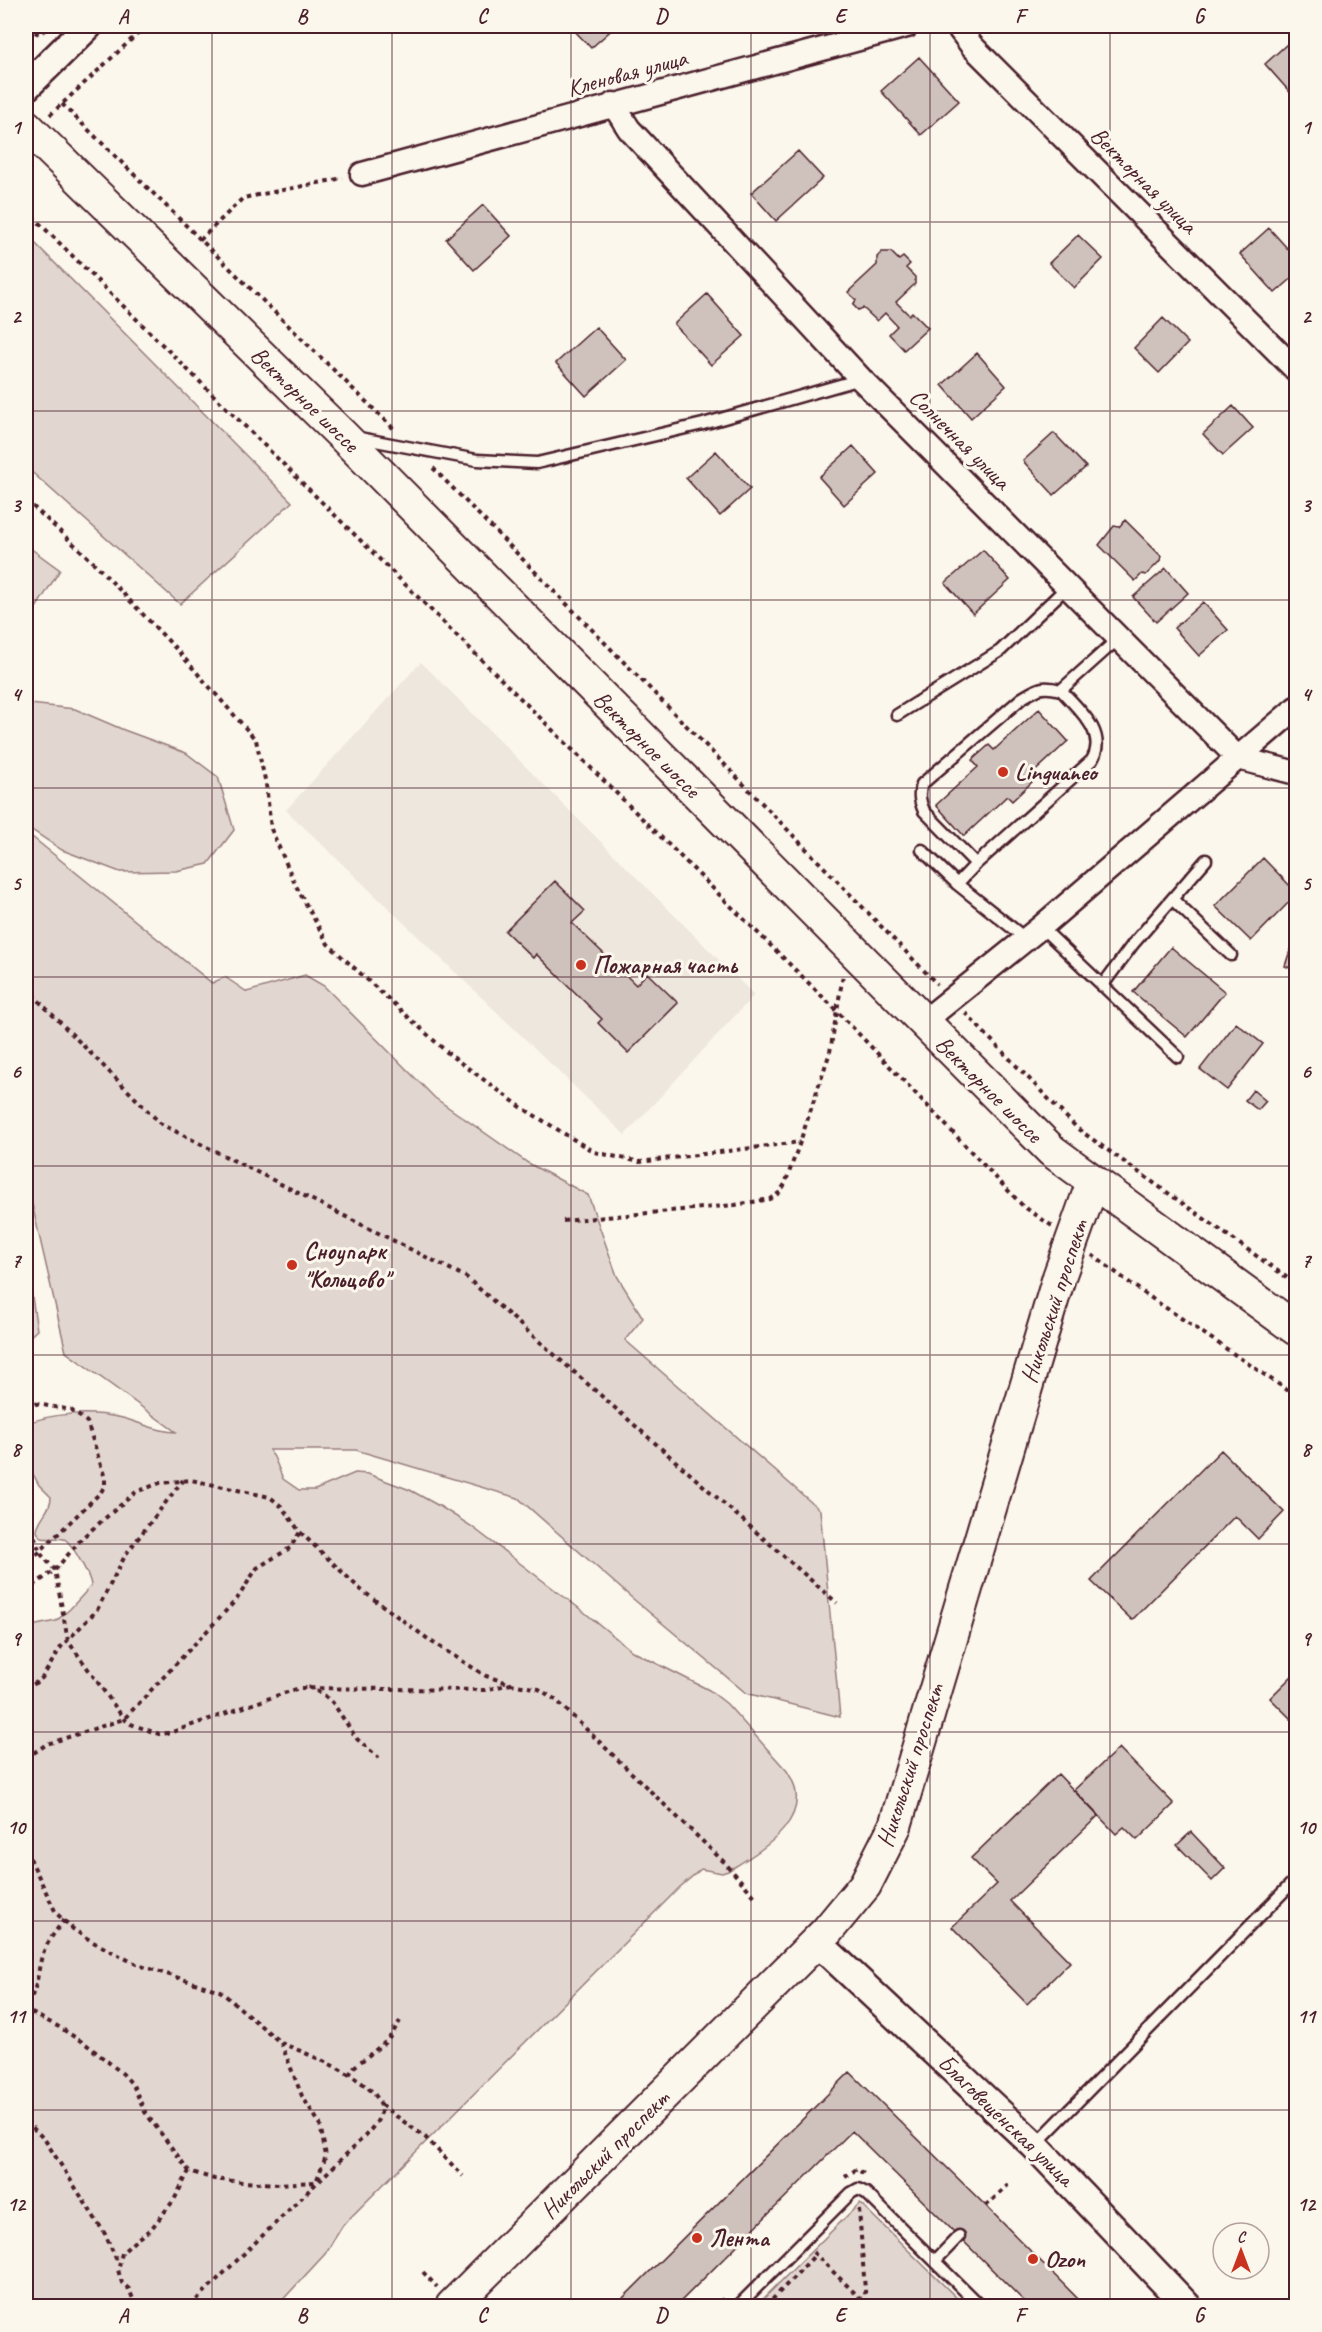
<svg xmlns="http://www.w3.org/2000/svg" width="1322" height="2332" font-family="Caveat,sans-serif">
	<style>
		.built { fill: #eee7de }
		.green { fill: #e2d7d0; stroke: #967b7e; stroke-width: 1.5 }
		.building { fill: #cfc2bc; stroke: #4a1f2b; stroke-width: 1.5 }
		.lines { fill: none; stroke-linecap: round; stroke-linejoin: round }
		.service-casing { stroke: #4a1f2b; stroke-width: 15 }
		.minor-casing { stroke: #4a1f2b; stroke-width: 27 }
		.tertiary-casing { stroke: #4a1f2b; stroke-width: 32 }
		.secondary-casing { stroke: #4a1f2b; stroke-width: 36 }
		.path { stroke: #4a1f2b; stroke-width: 4; stroke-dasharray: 4.5 4.5; stroke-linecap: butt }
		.service { stroke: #fbf7ec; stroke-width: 10 }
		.minor { stroke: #fbf7ec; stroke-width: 22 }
		.tertiary { stroke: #fbf7ec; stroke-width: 27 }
		.secondary { stroke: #fbf7ec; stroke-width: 32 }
		.grid { fill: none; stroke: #4a1f2b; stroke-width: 1.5; stroke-opacity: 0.55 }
		.poi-dot { fill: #c8321e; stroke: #fbf7ec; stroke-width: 2 }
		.labels { text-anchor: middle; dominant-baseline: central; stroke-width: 6; stroke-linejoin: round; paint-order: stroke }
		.street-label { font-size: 24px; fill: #4a1f2b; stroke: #fbf7ec }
		.poi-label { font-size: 24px; font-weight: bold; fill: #4a1f2b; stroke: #fbf7ec; text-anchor: start }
		.neatline { fill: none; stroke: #4a1f2b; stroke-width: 2 }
		.grid-label { font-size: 20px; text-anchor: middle; font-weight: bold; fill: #4a1f2b }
	</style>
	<rect width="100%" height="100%" fill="#fbf7ec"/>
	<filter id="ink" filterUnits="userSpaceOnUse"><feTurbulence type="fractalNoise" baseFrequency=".0167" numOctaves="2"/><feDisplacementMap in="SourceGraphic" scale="12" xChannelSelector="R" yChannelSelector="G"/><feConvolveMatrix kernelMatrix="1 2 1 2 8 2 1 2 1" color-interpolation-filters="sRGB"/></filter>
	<g filter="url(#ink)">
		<path class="built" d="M421,662L754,995L625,1135L286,810Z"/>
		<path class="green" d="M26,234L292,502L180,604L26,467Z
			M26,545L60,570L26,624Z
			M30,704L75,709L124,730L186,753L218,777L234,830L208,864L176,871L120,872L62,850L26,826V707Z
			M26,832L212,983L225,977L247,992L305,975L324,986L435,1098L528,1163L588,1195L617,1276L643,1318L625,1340L820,1510L840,1717L746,1693L632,1598L518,1498L356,1450H269L274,1457L283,1479L299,1490H315L355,1473L368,1474L410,1490L441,1507L471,1526L584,1612L632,1651L709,1690L727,1704L787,1771C819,1818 762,1850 728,1871L722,1873L701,1869L680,1887L343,2225L325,2254L277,2306H26V1627L56,1621L70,1609L91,1586C91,1577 73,1546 66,1540C60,1536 49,1540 42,1538L37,1532C37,1518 51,1512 51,1497L39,1485L26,1461V1424C51,1413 91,1411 118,1417C138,1421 156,1432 176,1432L66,1352L26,1178Z
			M26,1257L37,1330L26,1340Z
			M860,2203L965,2306H756Z"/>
		<path class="building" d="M570,26H616L591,48Z
			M1296,36V99L1265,64Z
			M919,57L959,101L921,135L881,91Z
			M798,151L823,178L776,221L751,193Z
			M483,205L511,236L474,270L446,239Z
			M1269,228L1296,258V275L1275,293L1240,254Z
			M1078,235L1103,259L1074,288L1049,263Z
			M882,252H891L899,260L903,257L910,264L906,268L915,277V284L896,302L909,315L912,312L928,328L904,350L889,334L897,326L885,313L877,321L863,308L858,310L853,305L856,300L848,292L877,265V257Z
			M707,294L744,336L711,365L674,324Z
			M1163,318L1188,343L1159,373L1134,348Z
			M596,327L626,360L586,396L556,363Z
			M977,353L1006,386L971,418L942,385Z
			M1233,406L1253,428L1223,455L1203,434Z
			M1054,433L1086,467L1054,495L1023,461Z
			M853,446L878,474L844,505L819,477Z
			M716,451L750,489L720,516L686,478Z
			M1125,520L1161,556L1160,561L1146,575L1142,574L1135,581L1099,545L1114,526L1119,527Z
			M983,550L1010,580L973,614L945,583Z
			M1166,568L1188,593L1156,622L1133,597Z
			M1203,602L1228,630L1199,656L1174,628Z
			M1039,709L1068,741L1028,778L1032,782L1012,801L1007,796L964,836L936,805L978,767L972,760L989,745L994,750Z
			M1263,858L1296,892V895L1251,941L1215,906Z
			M555,881L585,911L572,923L636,985L647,973L678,1003L628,1053L598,1023L602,1019L536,954L533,958L505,931Z
			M1296,932V970L1285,966Z
			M1171,947L1225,992L1187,1037L1133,992Z
			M1236,1023L1263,1044L1227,1090L1200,1069Z
			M1253,1090L1266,1101L1258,1110L1245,1100Z
			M1221,1450L1284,1512L1258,1539L1235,1516L1132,1620L1091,1581Z
			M1296,1672V1724L1270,1698Z
			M1119,1748L1174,1804L1137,1840L1124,1827L1116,1834L1074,1790Z
			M1058,1774L1098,1816L1010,1901L1070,1962L1027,2004L952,1927L997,1884L971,1858Z
			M1191,1832L1225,1868L1212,1881L1177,1845Z
			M850,2072L986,2206L1085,2306H1029L852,2131L676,2306H615Z"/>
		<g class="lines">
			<g class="service-casing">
				<path id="service" d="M354,437L477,460L537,463L703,424L861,379
					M1061,690C1079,710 1108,733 1092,760L976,864L924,811C920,802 918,794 922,784L1022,698C1039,688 1042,685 1061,690L1119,638
					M897,715L1000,651L1068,586
					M922,850L957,884
					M976,864L957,884L1026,939
					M1172,899L1231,955
					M1041,927L1178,1057
					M1102,986L1133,944L1206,860
					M1035,2145L1296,1879
					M935,2261L959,2236
					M738,2306L851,2193L858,2189L866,2193L980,2306"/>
			</g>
			<g class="minor-casing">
				<path id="minor" d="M957,26L972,46L1296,370
					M613,104L629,129L861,379L1238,758L1296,773
					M362,174L907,26
					M923,1022L1041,927L1296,708"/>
			</g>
			<g class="tertiary-casing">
				<path id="tertiary" d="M26,87L88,26
					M816,1941L1034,2145L1187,2306"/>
			</g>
			<g class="secondary-casing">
				<path id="secondary" d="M26,126L342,435L1052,1151L1296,1329
					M452,2306L827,1931L865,1885L895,1826L1059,1277L1093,1182"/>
			</g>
			<path class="path" d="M26,29L40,34L50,26
				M62,104L394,429
				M50,115L146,26
				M26,210L836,1010L1023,1206L1052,1226
				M200,240L243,198L343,178
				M433,468L725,765L937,984
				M26,500L91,560L177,650L256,740L266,784L271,829L296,886L328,944L450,1055L521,1107L594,1152L640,1162L800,1142
				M26,988L161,1124L466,1277L837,1603
				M965,1013L1078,1129L1296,1284
				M563,1221L735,1205L770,1199L779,1193L785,1184L800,1142L830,1052L843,975
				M1092,1255L1141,1291L1296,1396
				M26,1402L71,1410L87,1422L105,1478V1485L101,1492L26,1565
				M26,1511L40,1553L55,1570L68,1641L124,1719L131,1724L159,1734L169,1733L299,1688L485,1690L511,1684
				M26,1591L55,1570L83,1537L136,1492L160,1483L191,1480L270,1497L281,1506L300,1532L360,1589L432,1642L486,1676L511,1684L539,1689L556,1700L725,1863L757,1899
				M308,1687L324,1695L333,1703L357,1739L379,1758
				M26,1690L42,1678L61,1647L97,1610L126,1554L183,1480
				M26,1758L47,1744L124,1719L237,1599L257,1568L290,1548L300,1532
				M26,1850L56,1913L73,1929L93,1942L138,1965L220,1991L281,2043L302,2096L320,2124L326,2156L316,2182L280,2184L242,2182L214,2179L189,2171L145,2112L133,2085L123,2074L87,2045L59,2027L26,2010
				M26,2004C38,1992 37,1972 42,1956C47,1942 55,1932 64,1920
				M349,2075L354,2067L388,2040L400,2021
				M381,2105L425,2137L463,2176
				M26,2121L45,2140L105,2234L118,2263
				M845,2177L857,2169L864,2174
				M986,2206L1008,2185
				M859,2209L866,2304
				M813,2252L868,2306
				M423,2272L437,2287
				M136,2306L129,2289L122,2283L118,2270L122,2253L137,2239L151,2229L174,2200L189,2171
				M190,2306L366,2135C373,2127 382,2118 381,2107C377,2080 305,2053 281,2043
				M715,2306L723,2299
				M766,2306L816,2254"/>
			<use href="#service" class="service"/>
			<use href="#minor" class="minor"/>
			<use href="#tertiary" class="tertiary"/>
			<use href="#secondary" class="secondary"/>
		</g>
	</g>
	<path class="grid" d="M212,26V2306M392,26V2306M571,26V2306M751,26V2306M930,26V2306M1110,26V2306M26,222H1296M26,411H1296M26,600H1296M26,788H1296M26,977H1296M26,1166H1296M26,1355H1296M26,1544H1296M26,1732H1296M26,1921H1296M26,2110H1296"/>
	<g class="poi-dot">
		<circle cx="1003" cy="772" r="6"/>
		<circle cx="581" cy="965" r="6"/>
		<circle cx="292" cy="1265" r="6"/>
		<circle cx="697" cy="2238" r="6"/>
		<circle cx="1033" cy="2259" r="6"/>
	</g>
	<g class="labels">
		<g class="street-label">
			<text transform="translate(627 73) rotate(-15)">Кленовая улица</text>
			<text transform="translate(1144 180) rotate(45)">Векторная улица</text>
			<text transform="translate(305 399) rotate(44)">Векторное шоссе</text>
			<text transform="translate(960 439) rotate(45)">Солнечная улица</text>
			<text transform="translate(647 744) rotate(45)">Векторное шоссе</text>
			<text transform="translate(989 1089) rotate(45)">Векторное шоссе</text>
			<text transform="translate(1054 1301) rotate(-72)">Никольский проспект</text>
			<text transform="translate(910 1765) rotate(-72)">Никольский проспект</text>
			<text transform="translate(1006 2120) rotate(44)">Благовещенская улица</text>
			<text transform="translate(605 2154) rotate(-45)">Никольский проспект</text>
		</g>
		<g class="poi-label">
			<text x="1015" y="772">Linguaneo</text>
			<text x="593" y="965">Пожарная часть</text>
			<text x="304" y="1251">Сноупарк<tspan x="304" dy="28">"Кольцово"</tspan></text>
			<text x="709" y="2238">Лента</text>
			<text x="1045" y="2259">Ozon</text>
		</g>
	</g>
	<rect width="1322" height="2332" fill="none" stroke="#fbf7ec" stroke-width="66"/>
	<g transform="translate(1241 2251)"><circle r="28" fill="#fbf7ec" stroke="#b4a19f" stroke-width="1.5"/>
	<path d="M0-4.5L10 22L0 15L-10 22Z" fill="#c8321e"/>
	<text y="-9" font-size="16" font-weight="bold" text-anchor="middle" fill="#4a1f2b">С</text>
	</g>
	<rect x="33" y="33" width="1256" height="2266" class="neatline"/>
	<g class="grid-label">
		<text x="123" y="23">A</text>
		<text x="302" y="23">B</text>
		<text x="482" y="23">C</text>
		<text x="661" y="23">D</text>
		<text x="840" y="23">E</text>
		<text x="1020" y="23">F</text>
		<text x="1199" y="23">G</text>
		<text x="16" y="134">1</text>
		<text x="1306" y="134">1</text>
		<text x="16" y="323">2</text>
		<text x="1306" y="323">2</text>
		<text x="16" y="512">3</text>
		<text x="1306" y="512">3</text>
		<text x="16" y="701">4</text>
		<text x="1306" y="701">4</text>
		<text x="16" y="890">5</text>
		<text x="1306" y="890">5</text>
		<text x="16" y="1078">6</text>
		<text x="1306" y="1078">6</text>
		<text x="16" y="1267">7</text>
		<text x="1306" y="1267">7</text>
		<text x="16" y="1456">8</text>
		<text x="1306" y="1456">8</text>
		<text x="16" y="1645">9</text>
		<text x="1306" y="1645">9</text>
		<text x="16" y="1834">10</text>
		<text x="1306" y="1834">10</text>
		<text x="16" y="2023">11</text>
		<text x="1306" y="2023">11</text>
		<text x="16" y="2211">12</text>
		<text x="1306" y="2211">12</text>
		<text x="123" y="2322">A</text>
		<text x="302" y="2322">B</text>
		<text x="482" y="2322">C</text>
		<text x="661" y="2322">D</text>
		<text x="840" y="2322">E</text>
		<text x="1020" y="2322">F</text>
		<text x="1199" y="2322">G</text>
	</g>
</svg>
